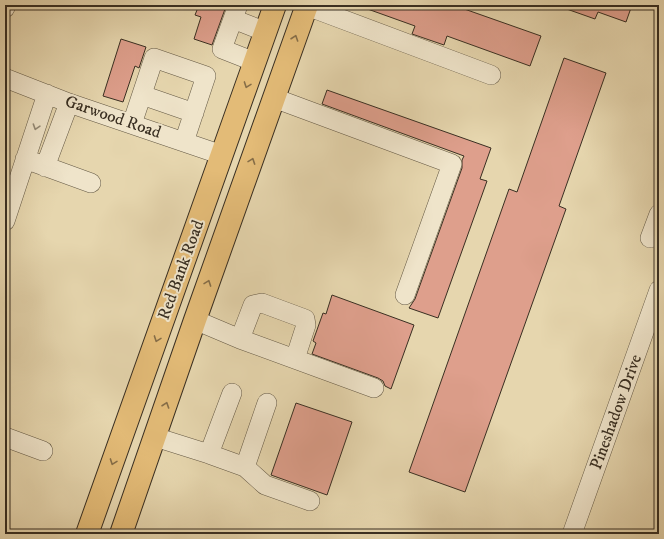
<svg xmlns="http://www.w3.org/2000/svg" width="664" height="539" font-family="'IM FELL DW Pica',serif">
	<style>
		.building { fill: #de9f8c; stroke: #392f22 }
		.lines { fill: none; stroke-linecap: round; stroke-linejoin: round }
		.minor-casing { stroke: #645945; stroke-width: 20 }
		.major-casing { stroke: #392f22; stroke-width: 24 }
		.minor { stroke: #efe4ca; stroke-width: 19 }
		.major { stroke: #e3bb77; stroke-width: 22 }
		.oneway { stroke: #866e48 }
		.oneway2 { stroke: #948a76 }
		.labels { text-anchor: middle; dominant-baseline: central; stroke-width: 4; stroke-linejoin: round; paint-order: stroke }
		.street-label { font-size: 17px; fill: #392f22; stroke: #efe4ca }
	</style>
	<rect width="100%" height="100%" fill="#e6d6ae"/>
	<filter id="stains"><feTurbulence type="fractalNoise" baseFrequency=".005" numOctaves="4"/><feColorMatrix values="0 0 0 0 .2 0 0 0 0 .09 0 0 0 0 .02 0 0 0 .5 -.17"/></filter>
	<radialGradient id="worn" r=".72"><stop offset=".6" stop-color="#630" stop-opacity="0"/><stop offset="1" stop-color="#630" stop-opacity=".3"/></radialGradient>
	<path class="building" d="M199,5H214L225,9L212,45L194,39L201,17L195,15Z
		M362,5H453L541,36L530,66L447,36L444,45L412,34L415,26L362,7Z
		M562,5H632L626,22L598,12L595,19L561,7Z
		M121,39L146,47L139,68L135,66L123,102L103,96Z
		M564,58L606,73L559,206L566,209L465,492L409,472L509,189L517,192Z
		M327,90L491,148L480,179L487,181L438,318L409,308L415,299L462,168V160L464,156L322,104Z
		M332,295L414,325L391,389L385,386L383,381L378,378L312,354L316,343L313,341L323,313L326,314Z
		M296,403L352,422L327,495L271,475Z"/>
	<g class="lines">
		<g class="minor-casing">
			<path id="minor" d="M238,5L222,49L255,62
				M307,6L491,75
				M5,8L6,5
				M233,19L266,32
				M5,78L69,103L222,155
				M142,95L194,113
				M274,98L452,164L405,295
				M132,124L154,58L206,76L184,142
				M25,159L91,183
				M45,167L69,103
				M5,221L47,94
				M650,238L659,214
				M195,320L240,339L374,388
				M240,339L253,305L262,303L305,319L306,325L295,359
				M5,437L43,451
				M155,437L209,454L245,467L267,403
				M209,454L232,393
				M245,467L265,485L310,501
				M572,534L659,290"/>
		</g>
		<g class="major-casing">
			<path id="major" d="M87,534L275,5
				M121,534L195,320L307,5"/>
		</g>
		<use href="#minor" class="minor"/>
		<use href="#major" class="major"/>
	</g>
	<defs><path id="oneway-chevron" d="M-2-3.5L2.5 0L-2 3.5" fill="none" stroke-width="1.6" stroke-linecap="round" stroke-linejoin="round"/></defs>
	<g class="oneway">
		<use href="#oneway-chevron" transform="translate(295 38) rotate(-71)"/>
		<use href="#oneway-chevron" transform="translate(247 85) rotate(110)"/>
		<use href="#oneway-chevron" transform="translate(252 161) rotate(-70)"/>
		<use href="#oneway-chevron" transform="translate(208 283) rotate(-70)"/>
		<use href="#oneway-chevron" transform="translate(157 339) rotate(110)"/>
		<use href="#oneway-chevron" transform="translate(166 405) rotate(-71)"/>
		<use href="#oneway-chevron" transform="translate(113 462) rotate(110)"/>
	</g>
	<use class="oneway2" href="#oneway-chevron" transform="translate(36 127) rotate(108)"/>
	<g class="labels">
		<g class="street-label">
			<text transform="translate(113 117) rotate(19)">Garwood Road</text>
			<text transform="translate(181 270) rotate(-70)">Red Bank Road</text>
			<text transform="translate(616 412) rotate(-70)">Pineshadow Drive</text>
		</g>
	</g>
	<rect width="664" height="539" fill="none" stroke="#e6d6ae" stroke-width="20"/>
	<rect x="6" y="6" width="652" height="527" fill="none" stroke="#392f22" stroke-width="2"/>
	<rect x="10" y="10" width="644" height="519" fill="none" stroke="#392f22"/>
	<rect width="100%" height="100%" filter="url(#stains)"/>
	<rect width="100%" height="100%" fill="url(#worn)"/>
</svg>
